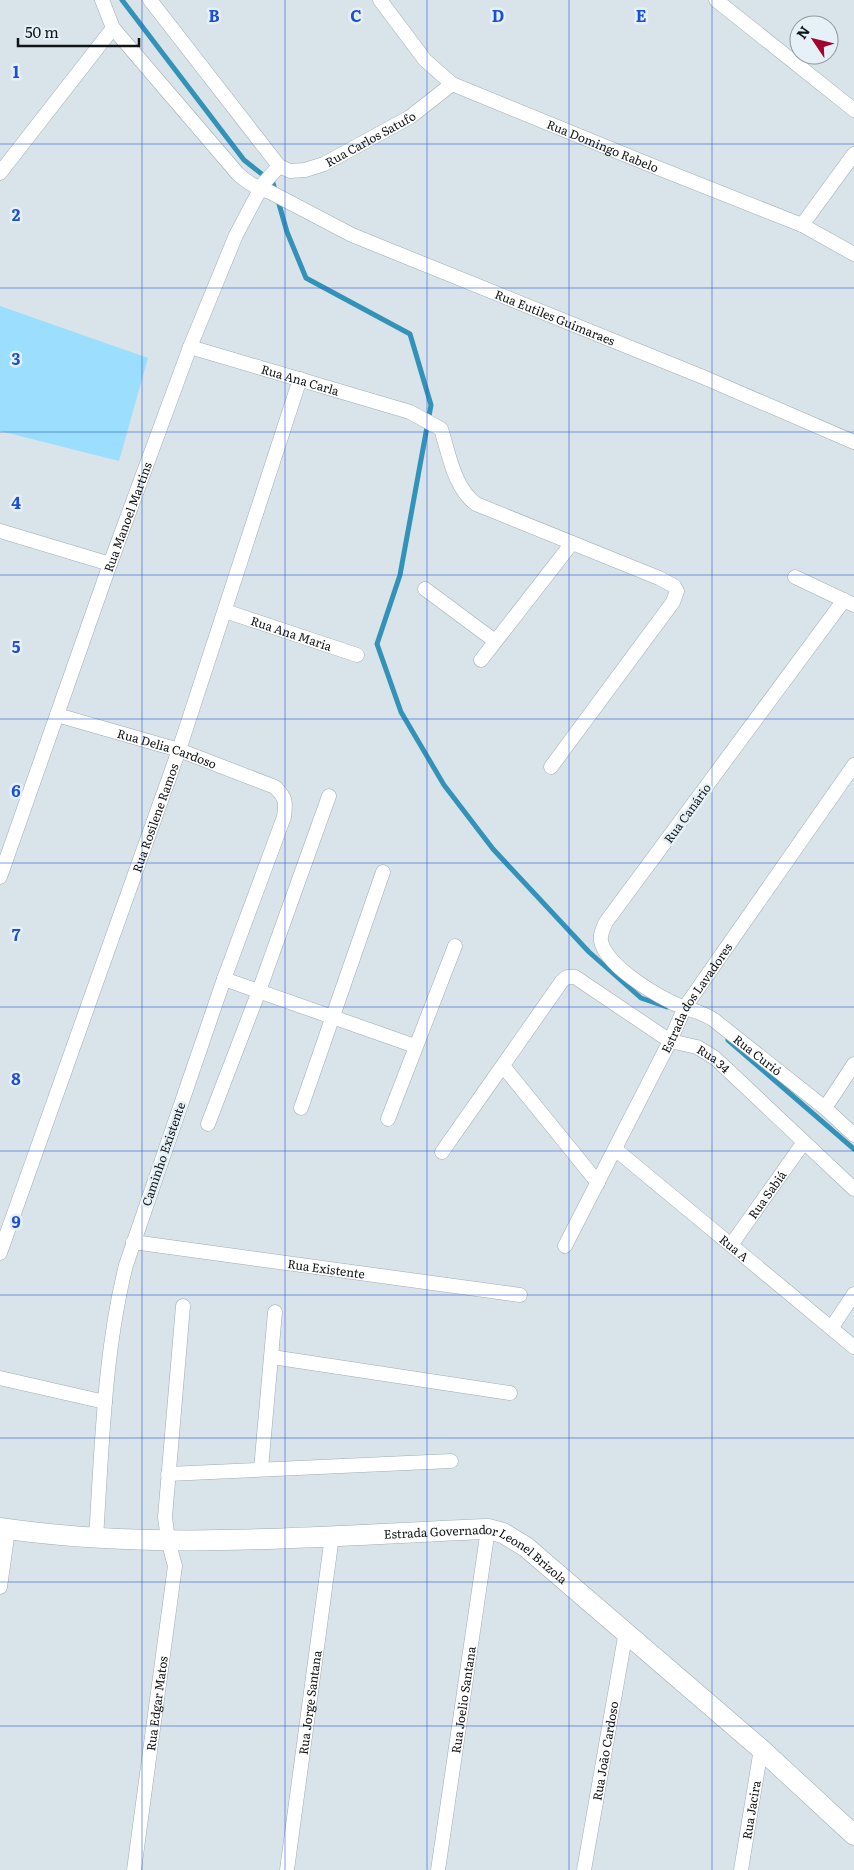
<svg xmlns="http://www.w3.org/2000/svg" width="854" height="1870" font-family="Literata,serif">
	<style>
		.green { fill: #9bdefd }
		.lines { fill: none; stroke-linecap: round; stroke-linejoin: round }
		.stream { stroke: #3392b8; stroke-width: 5 }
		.street-casing { stroke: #a0acb1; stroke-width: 15 }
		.secondary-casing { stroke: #a0acb1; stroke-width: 21 }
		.street { stroke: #fff; stroke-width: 14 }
		.secondary { stroke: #fff; stroke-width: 20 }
		.grid { fill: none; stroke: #1d4ed8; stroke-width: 1; stroke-opacity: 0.55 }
		.labels { text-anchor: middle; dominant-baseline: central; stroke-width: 5; stroke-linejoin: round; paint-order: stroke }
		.street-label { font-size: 12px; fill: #111517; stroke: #e5f1f7 }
		.grid-label { font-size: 16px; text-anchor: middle; font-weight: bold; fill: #1d4ed8; stroke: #e5f1f7; stroke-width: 5; stroke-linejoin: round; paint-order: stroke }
	</style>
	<rect width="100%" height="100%" fill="#d8e4ea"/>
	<path class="green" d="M0,306L148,358L119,461L0,431Z"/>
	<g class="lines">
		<path class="stream" d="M122,0L244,160L273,183L287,232L306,278L410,334L431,405L400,575L377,644L401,712L444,785L493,849L589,952L641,998L667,1007
			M728,1040L854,1149"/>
		<g class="street-casing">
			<g id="street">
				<path id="s1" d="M102,0L113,28L238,174C248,183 257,189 270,192L352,235L703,377L854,442"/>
				<path id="s2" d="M150,0L279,166L290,171L305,170L324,164L410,117L452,84"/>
				<path id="s3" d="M380,0L425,60L452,84L648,164L802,225L854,254"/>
				<path d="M716,0L854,110"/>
				<path d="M0,173L113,28"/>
				<path d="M802,225L854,154"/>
				<path id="s4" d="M190,347L410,412L441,429C449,454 454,488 476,504L659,578L674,586L677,591L673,602L551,767"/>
				<path d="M0,531L110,564"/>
				<path d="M795,577L854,605"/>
				<path d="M425,589L495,641"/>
				<path id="s5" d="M844,600L606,922C603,928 600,934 601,941C606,965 651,992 671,1002C685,1009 701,1011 714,1020L825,1108L854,1135"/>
				<path id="s6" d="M225,611L357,655"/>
				<path d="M481,660L572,543"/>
				<path id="s7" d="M57,715L179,750L275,787C286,798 286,802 284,817L224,979L126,1265C104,1353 102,1447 96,1538"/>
				<path id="s8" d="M0,877L110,564L190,347L236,235L263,184L279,166"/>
				<path d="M224,979L415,1046"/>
				<path d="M503,1066L598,1183"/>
				<path d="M301,1108L383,872"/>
				<path d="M825,1108L854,1064"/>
				<path d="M388,1119L455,946"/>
				<path d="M208,1124L259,991L329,796"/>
				<path id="s9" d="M615,1149L854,1347"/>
				<path id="s10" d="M442,1152L562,981L567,977H575L670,1041L697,1047L715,1058L854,1189"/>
				<path id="s11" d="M133,1242L520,1295"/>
				<path id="s12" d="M731,1245L804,1142"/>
				<path id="s13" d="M565,1246L670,1041L685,1007L854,765"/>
				<path id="s14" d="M0,1253L179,750L300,379"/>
				<path d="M832,1327L854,1294"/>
				<path d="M272,1357L510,1393"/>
				<path d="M0,1378L105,1402"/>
				<path d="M261,1469L275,1312"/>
				<path d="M168,1474L451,1461"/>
				<path d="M0,1587L8,1530"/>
				<path id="s15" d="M134,1870L175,1566L168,1540L165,1517L183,1306"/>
				<path id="s16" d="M287,1870L332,1536"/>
				<path id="s17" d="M438,1870L488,1529"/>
				<path id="s18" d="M584,1870L626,1631"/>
				<path id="s19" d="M741,1870L761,1749"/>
			</g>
		</g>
		<g class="secondary-casing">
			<g id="secondary">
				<path id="s20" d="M0,1528C161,1552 326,1535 488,1529L503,1533L526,1547L761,1749L854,1835"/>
			</g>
		</g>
		<use href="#street" class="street"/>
		<use href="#secondary" class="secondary"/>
	</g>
	<path class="grid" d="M142,0V1870M285,0V1870M427,0V1870M569,0V1870M712,0V1870M0,144H854M0,288H854M0,432H854M0,575H854M0,719H854M0,863H854M0,1007H854M0,1151H854M0,1295H854M0,1438H854M0,1582H854M0,1726H854"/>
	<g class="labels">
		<g class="street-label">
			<text stroke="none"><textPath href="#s2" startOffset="310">Rua Carlos Satufo</textPath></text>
			<text stroke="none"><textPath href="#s3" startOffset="274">Rua Domingo Rabelo</textPath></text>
			<text stroke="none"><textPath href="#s1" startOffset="571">Rua Eutiles Guimaraes</textPath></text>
			<text stroke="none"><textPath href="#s4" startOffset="115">Rua Ana Carla</textPath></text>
			<text stroke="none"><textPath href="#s8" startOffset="382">Rua Manoel Martins</textPath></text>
			<text stroke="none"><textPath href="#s6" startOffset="70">Rua Ana Maria</textPath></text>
			<text stroke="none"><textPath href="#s7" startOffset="115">Rua Delia Cardoso</textPath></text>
			<text transform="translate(687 813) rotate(-54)">Rua Canário</text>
			<text stroke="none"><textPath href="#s14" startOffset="462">Rua Rosilene Ramos</textPath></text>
			<text stroke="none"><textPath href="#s13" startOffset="281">Estrada dos Lavadores</textPath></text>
			<text stroke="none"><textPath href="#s5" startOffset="618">Rua Curió</textPath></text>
			<text stroke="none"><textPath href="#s10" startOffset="386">Rua 34</textPath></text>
			<text transform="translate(163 1154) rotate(-71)">Caminho Existente</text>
			<text stroke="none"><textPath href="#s12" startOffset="62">Rua Sabiá</textPath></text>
			<text stroke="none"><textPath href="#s9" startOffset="155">Rua A</textPath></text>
			<text stroke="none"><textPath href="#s11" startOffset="195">Rua Existente</textPath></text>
			<text stroke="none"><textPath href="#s20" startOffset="484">Estrada Governador Leonel Brizola</textPath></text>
			<text stroke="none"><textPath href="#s17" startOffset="172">Rua Joelio Santana</textPath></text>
			<text stroke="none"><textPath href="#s16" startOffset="169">Rua Jorge Santana</textPath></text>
			<text stroke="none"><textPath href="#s15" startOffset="168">Rua Edgar Matos</textPath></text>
			<text stroke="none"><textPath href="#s18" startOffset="121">Rua João Cardoso</textPath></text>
			<text stroke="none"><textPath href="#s19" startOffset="61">Rua Jacira</textPath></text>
		</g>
	</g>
	<g class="grid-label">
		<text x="214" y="22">B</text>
		<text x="356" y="22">C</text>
		<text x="498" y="22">D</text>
		<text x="641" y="22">E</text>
		<text x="16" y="78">1</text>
		<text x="16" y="221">2</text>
		<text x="16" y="365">3</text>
		<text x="16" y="509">4</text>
		<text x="16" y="653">5</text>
		<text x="16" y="797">6</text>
		<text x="16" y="941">7</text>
		<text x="16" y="1085">8</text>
		<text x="16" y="1228">9</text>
	</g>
	<g transform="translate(814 40) rotate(305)"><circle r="24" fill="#e5f1f7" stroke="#90999d"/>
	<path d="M0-4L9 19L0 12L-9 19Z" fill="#a3052e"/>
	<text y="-8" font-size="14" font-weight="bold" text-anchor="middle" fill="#111517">N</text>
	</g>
	<path d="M18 38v8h121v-8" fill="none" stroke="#111517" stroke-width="2.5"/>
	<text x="25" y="38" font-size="15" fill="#111517" stroke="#e5f1f7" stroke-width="4" paint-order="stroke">50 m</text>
</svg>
